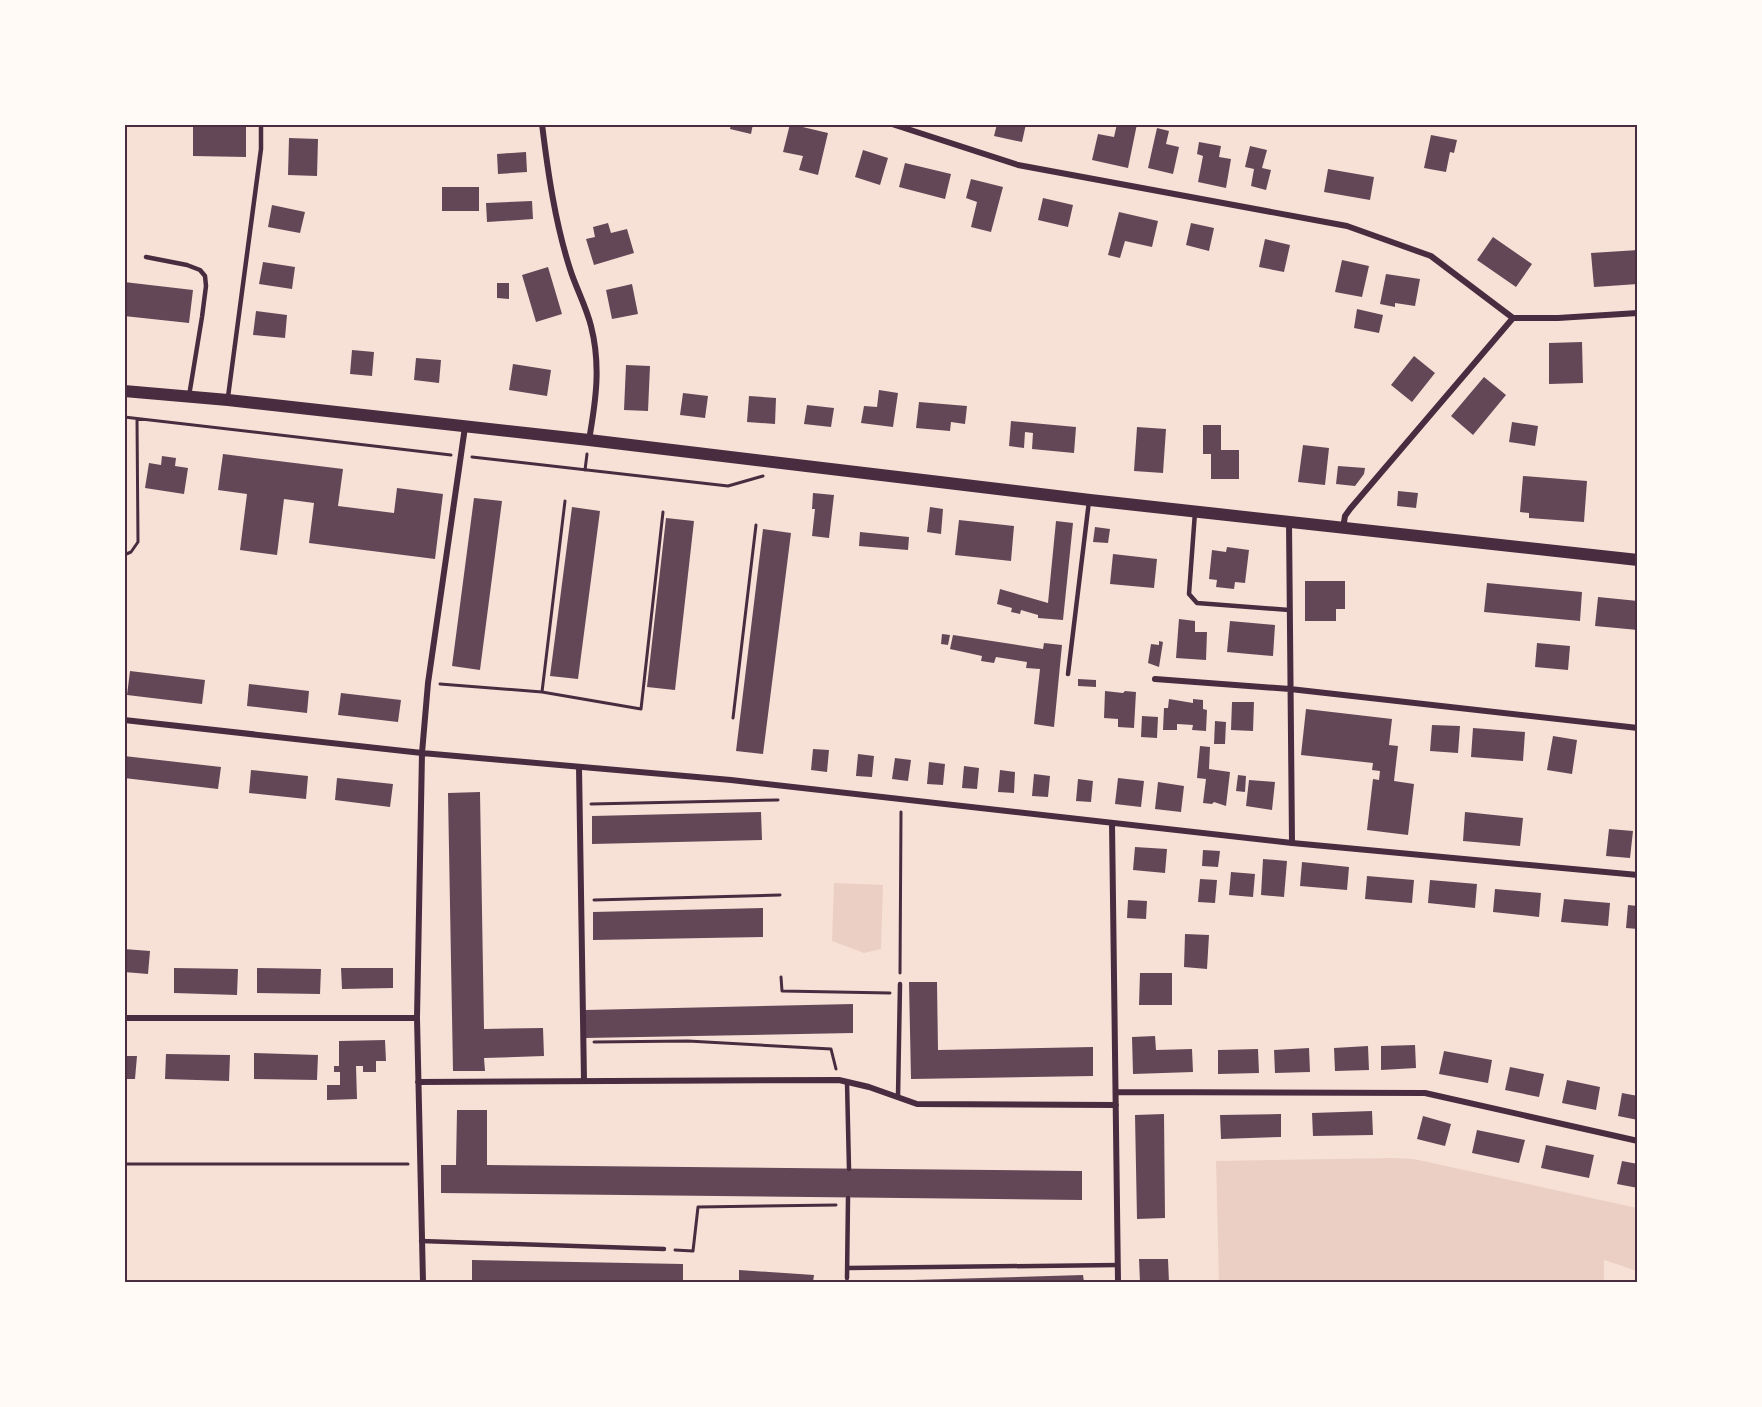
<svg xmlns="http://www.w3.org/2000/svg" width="1762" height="1407" font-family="'Alegreya Sans',sans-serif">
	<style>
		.green { fill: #ebcfc5 }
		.building { fill: #644757 }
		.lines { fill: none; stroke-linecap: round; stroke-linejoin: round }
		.path { stroke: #4a2c40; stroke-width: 3 }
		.service { stroke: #4a2c40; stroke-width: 4.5 }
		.minor { stroke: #4a2c40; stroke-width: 6 }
		.secondary { stroke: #4a2c40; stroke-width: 12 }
		.rail { stroke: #8f747c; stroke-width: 4.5 }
		.neatline { fill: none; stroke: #4a2c40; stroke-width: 2 }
	</style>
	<rect width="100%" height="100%" fill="#f7e1d7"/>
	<path class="green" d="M834,883L883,885L881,949L864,953L832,941Z
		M1392,1158L1414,1159L1637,1208V1271L1604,1260V1282H1219L1216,1161Z"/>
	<path class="building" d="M193,124H246V157L193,156Z
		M731,124H753L751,134L730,129Z
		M790,124L828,133L818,175L799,170L803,156L783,152Z
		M997,124H1026L1022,142L994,136Z
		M1117,124H1137L1128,168L1092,160L1098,134L1114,137Z
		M1157,128L1169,131L1166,144L1179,147L1173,174L1148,168Z
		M1431,135L1457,140L1454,153L1450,152L1446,172L1424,168Z
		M289,138L318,139L317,176L288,175Z
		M1199,142L1221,146L1219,157L1231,159L1226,188L1198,182L1203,156L1197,154Z
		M1250,146L1267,150L1262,168L1271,170L1266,190L1251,186L1254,169L1245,167Z
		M863,150L888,158L880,185L855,177Z
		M526,152L527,172L498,174L497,154Z
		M905,163L951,174L945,199L899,187Z
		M1328,169L1374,177L1370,200L1324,192Z
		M971,179L1003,187L991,232L971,227L977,202L966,198Z
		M442,187H479V211H442Z
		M1043,198L1073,205L1068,227L1038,220Z
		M532,201L533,219L487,222L486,203Z
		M272,205L305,212L300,233L268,227Z
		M1119,212L1158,221L1152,247L1125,241L1120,258L1108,255Z
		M608,223L611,233L627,229L634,253L594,265L586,239L595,237L593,227Z
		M1191,223L1214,228L1209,251L1186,245Z
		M1493,237L1532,264L1516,287L1477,260Z
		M1265,239L1290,245L1284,272L1259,267Z
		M1638,250V284L1594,287L1591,253Z
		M1342,260L1369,266L1362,297L1335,292Z
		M263,262L295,267L292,289L259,284Z
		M548,267L562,314L536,322L522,275Z
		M1386,274L1420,279L1415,306L1395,303V307L1380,304Z
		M124,282L193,290L189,323L124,316Z
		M497,283H509V299L497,298Z
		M632,284L638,314L612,319L606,290Z
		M1357,309L1383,315L1379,333L1354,328Z
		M256,311L287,315L285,338L253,335Z
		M1582,342L1583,383L1549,384V343Z
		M352,350L374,352L372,376L350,374Z
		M1414,356L1435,373L1412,402L1391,385Z
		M416,358L441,360L439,383L414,380Z
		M513,364L551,370L547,396L509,390Z
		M626,365L650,366L648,411L624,410Z
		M1484,377L1506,395L1473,435L1451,416Z
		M879,390L898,393L893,427L861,423L864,406L877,407Z
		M683,393L708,396L705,418L680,415Z
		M749,396L776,398L775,424L747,422Z
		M919,402L967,406L965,424L951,422L950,431L916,428Z
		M807,405L834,408L831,427L804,424Z
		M1011,421L1076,427L1074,453L1032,449L1033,433L1025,432L1024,448L1009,446Z
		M1512,422L1538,426L1535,446L1509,442Z
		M1203,425H1221V450H1239V479H1211V454H1203Z
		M1137,427L1166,429L1163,473L1134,471Z
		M1303,445L1329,448L1325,485L1298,482Z
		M223,454L343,469L338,506L394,513L397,488L443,494L435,559L309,543L314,503L284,499L277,555L240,550L247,494L218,490Z
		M162,456L176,458L175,466L188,468L184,494L145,488L149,463L161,465Z
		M1338,466L1365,468L1364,474L1355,486L1336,484Z
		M1523,476L1587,481L1584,522L1529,518V513L1520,512Z
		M1398,491L1418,493L1416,508L1397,506Z
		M813,493L834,495L829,538L812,536L815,509H812Z
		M474,498L502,501L480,670L452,666Z
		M572,507L600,511L578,679L550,676Z
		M930,507L943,509L941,534L927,532Z
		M666,518L694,521L675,690L647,687Z
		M959,520L1014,526L1011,561L955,555Z
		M1056,521L1073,523L1063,620L1038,618V615L1021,610L1020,614L1011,612L1012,608L997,604L1000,589L1048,603Z
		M1095,527L1110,529L1108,543L1093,542Z
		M763,529L791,533L763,754L736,751Z
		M860,532L909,537L908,550L859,546Z
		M1227,547L1249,550L1245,583L1235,582L1234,589L1216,587L1217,580L1209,579L1212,550L1226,552Z
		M1113,554L1157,559L1154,588L1110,584Z
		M1305,581H1345V609H1336V621H1305Z
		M1487,583L1582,592L1580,621L1484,612Z
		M1598,597L1638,601V630L1595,626Z
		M1179,619L1195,621V632H1207L1206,660L1176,658Z
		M1230,621L1275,625L1273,656L1227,652Z
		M942,634L950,635L948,645L941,644Z
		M953,635L1043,649L1044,643L1062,645L1054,727L1034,724L1040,669L1026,668L1027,662L996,657L994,663L981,661L982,656L950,649Z
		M1159,641L1163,642L1159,667L1148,663L1151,644L1159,645Z
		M1537,643L1570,646L1568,670L1535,667Z
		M130,671L205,680L202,704L127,695Z
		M1078,679L1096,680V687L1078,686Z
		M249,684L309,691L307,713L247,706Z
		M1105,691L1123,693L1125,691L1136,692L1134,728L1118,727V719L1104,718Z
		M341,693L401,700L398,722L338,715Z
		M1169,699L1193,703V699L1203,700V709L1207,710L1206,731L1192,730L1193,725L1177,724V730H1163L1164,708H1168Z
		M1232,702H1254L1253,731L1231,730Z
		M1306,709L1392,719L1389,745L1398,746L1394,781L1414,784L1408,835L1367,830L1373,779L1379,780L1380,771L1372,770L1373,763L1301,755Z
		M1142,716L1158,717L1157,738L1141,737Z
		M1215,721L1226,722L1225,744H1214Z
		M1432,725L1460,726L1458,753L1430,751Z
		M1473,728L1525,732L1523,761L1471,757Z
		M1553,736L1577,740L1572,774L1547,770Z
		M1200,746L1210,747L1209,769L1230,772L1226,806L1214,802L1212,804L1203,803L1206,779L1197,778Z
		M813,749L829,750L827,772L811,770Z
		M858,754L874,756L872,777L856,776Z
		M124,756L221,767L218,789L124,778Z
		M895,758L911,760L908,781L892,779Z
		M929,762L945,764L943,785L927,784Z
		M964,766L979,768L977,789L962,788Z
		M251,770L308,776L306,799L249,793Z
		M1000,770L1015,772L1014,793L998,792Z
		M1034,774L1050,776L1048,797L1032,796Z
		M1238,775L1246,776L1245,792L1236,791Z
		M337,778L393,784L390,807L335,800Z
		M1118,778L1144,781L1141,807L1115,804Z
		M1078,779L1093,781L1091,802L1076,801Z
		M1249,780L1275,782L1272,810L1246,806Z
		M1158,782L1184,786L1181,812L1155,809Z
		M480,792L484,1029L543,1028L544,1056L484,1058L485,1071H453L448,793Z
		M761,812L762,840L592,844V816Z
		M1465,812L1523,818L1520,846L1463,841Z
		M1609,829L1633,831L1630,858L1606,856Z
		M1135,847L1167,849L1165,873L1133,870Z
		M1203,850L1220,851L1218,867L1202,866Z
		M1263,859L1287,861L1284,897L1261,895Z
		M1302,862L1349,867L1347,890L1300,886Z
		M1231,872L1255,874L1253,897L1229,895Z
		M1367,876L1414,880L1412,903L1365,899Z
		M1200,879L1217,880L1215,903L1198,902Z
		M1430,880L1477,884L1475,908L1428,903Z
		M1495,889L1541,893L1539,917L1493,912Z
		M1564,899L1610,903L1608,926L1561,922Z
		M1128,900L1147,901L1146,919L1127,918Z
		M1628,905L1638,906V929L1626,928Z
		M763,908V937L593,940V912Z
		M1185,934L1209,935L1207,969L1184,967Z
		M124,949L150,951L148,974L124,972Z
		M174,968L238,969L237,995L174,993Z
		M257,968L321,969L320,994L257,993Z
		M341,968H393V988L342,989Z
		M1140,973H1172V1005H1139Z
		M909,982H937L938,1050L1093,1047V1076L911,1079Z
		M853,1004V1033L585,1038V1010Z
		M1155,1036L1156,1050L1192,1049L1193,1072L1133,1074L1132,1037Z
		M385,1040L386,1061H376V1072H363V1066H356L357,1099L327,1100V1085H340V1072H334V1066H339V1041Z
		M1415,1045L1416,1068L1381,1070V1046Z
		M1368,1046L1369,1070L1335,1071L1334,1048Z
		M1309,1048L1310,1072L1275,1073L1274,1050Z
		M1258,1049L1259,1073L1218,1074V1050Z
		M1444,1051L1492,1060L1488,1083L1439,1074Z
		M254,1053L318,1055L317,1080L254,1079Z
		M166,1054L230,1055L229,1081L165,1079Z
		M124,1056H137L135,1079H124Z
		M1510,1067L1544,1074L1539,1097L1505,1090Z
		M1567,1080L1600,1087L1596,1110L1562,1103Z
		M1622,1093L1638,1096V1120L1618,1116Z
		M457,1110H487V1165L1082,1171V1200L441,1193V1165H456Z
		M1372,1111L1373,1135L1313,1136L1312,1113Z
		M1164,1114L1165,1218L1137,1219L1135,1115Z
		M1281,1114V1137L1221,1139L1220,1115Z
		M1423,1116L1451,1124L1445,1146L1417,1139Z
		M1477,1130L1525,1140L1519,1163L1472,1153Z
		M1546,1145L1594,1155L1589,1178L1541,1168Z
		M1622,1161L1638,1164V1188L1617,1184Z
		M1139,1259H1168L1169,1282H1140Z
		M472,1260L683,1264V1282H472Z
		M739,1270L814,1275L813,1282H739Z
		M1083,1275L1084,1282H877V1281Z"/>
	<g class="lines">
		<path class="path" d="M124,417L451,455
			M472,457L728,486L763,476
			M585,470L587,454
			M124,555L131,552L138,542L137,419
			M440,684L542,692L641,709L663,512
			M542,692L565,501
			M733,718L756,525
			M591,804L778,800
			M594,900L780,895
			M900,973L901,812
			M781,977L782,991L890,993
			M594,1042L688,1041L831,1049L836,1069
			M124,1164H408
			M675,1250L693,1251L698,1207L836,1205"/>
		<path class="service" d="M146,257L187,265L200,270L205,276L206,286L202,317L189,396
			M228,397L261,149V124
			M1195,512L1189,594L1197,603L1289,610
			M1068,674L1089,501
			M847,1082L849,1169
			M898,1097L900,984
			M421,1241L664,1249
			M848,1268L1118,1265
			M847,1278L848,1198"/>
		<path class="minor" d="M542,124C548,173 555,222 570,269C576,288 586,306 591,326C601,365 596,400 589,440
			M892,124L1018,165L1347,226L1431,256L1513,318H1558L1638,313
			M1289,522L1292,843
			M1343,528L1345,516L1350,509L1513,318
			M1155,679L1290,689L1638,728
			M124,720L422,753L731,780L1292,843L1638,875
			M579,767L584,1081
			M1112,823L1118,1282
			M124,1018H417
			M418,1082L839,1080L869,1087L917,1104L1116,1105
			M1116,1092L1425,1093L1638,1141
			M423,1282L417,1018L422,753L428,683L465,427"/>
		<path class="secondary" d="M124,391L228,400L589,440L1090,500L1638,560"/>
		<path class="rail" d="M1635,124L1638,125"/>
	</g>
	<rect width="1762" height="1407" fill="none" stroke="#fffaf5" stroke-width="252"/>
	<rect x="126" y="126" width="1510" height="1155" class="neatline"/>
</svg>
